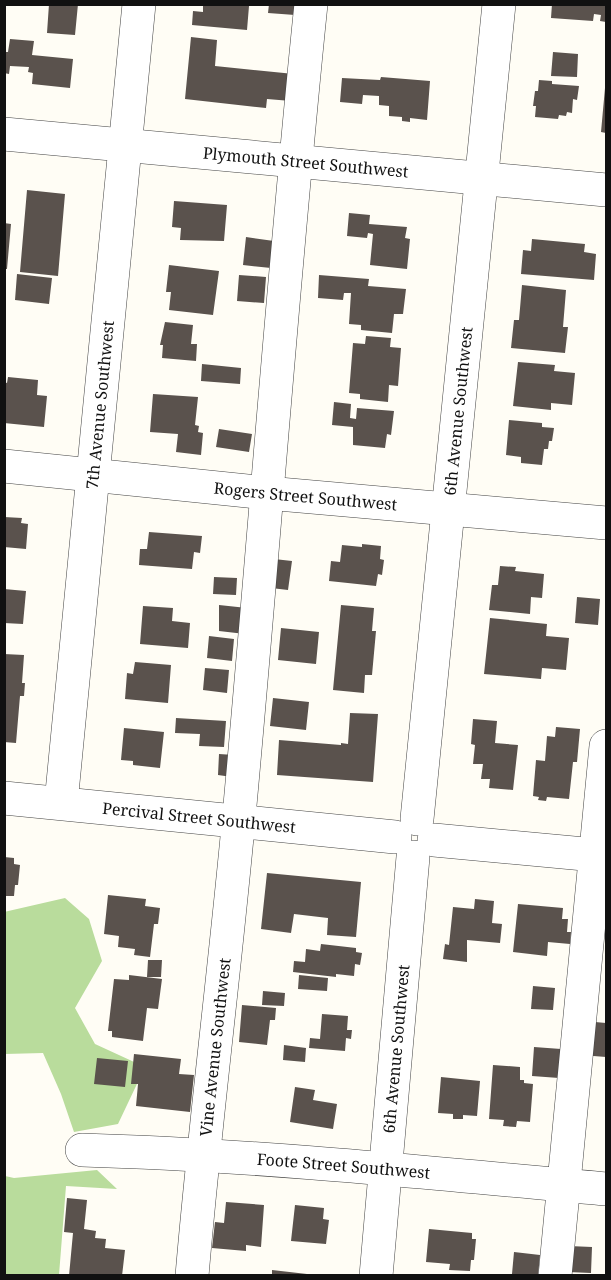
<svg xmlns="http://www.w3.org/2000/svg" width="611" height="1280" font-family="'Noto Serif',serif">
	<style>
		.forest { fill: #b9dc9c }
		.building { fill: #5a524d }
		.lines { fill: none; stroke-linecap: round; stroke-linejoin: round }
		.minor-casing { stroke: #444; stroke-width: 34 }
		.minor { stroke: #fff; stroke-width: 33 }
		.labels { text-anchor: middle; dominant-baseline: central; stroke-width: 6; stroke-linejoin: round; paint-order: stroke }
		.street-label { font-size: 16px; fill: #111; stroke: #fff }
	</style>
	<rect width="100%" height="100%" fill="#fffdf5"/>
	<path class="forest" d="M65,898L89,919L102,961L75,1008L95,1044L145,1067L118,1124L74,1132L61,1094L43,1053L5,1054L4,912Z
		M97,1170L117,1189L66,1186L59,1275H5V1176L14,1178Z"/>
	<path class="building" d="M49,4H78L75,35L47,33Z
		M203,4L249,6L247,30L192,25L193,11L203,12Z
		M269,4H296L295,15L268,13Z
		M552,4H606V22L600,21L601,15L594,14L593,21L551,18Z
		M191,37L217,40L215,66L294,74L291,101L267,99L266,108L185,99Z
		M10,39L34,41L32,55L73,59L70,88L32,84L33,73L28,72L29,67L10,66L9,74L4,73V52H8Z
		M553,52L578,54L577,77L551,76Z
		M381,77L430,81L427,120L410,118V122L402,121V117L389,116V106L379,105V96L363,95L362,104L340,102L342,78L380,80Z
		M539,80L552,81V84L579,86L577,100L573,99L572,113L567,112L566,116L559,115L558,119L535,117L536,106H533L535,91H538Z
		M605,88H606V133L601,132Z
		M27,190L65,194L58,276L20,272Z
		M174,201L227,205L224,241L180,240L181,228L172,227Z
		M349,213L370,215L369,224L407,227L405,238L410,239L407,269L370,265L373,234L368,233L367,238L347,236Z
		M4,223L11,224L7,269H4Z
		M246,237L274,241L271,268L243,265Z
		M532,239L585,244L584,252L596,254L594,280L521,274L523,250L531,251Z
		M169,265L219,271L213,315L169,310L171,292H166Z
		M17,274L52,278L49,304L15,300Z
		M239,275L266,277L264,303L237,301Z
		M319,275L369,279L368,286L406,289L403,314H394L392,333L361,330V325L349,324L351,293H344L343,300L318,298Z
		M522,285L566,290L563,327H568L565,353L511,348L514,320H519Z
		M165,322L193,325L191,344H197L196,361L162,358L163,345H160Z
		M366,336L391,338L390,347L401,348L398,386L389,385L388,402L360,399V394L349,393L353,343L365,344Z
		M518,362L555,365L554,371L575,373L572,405L551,403V410L513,406Z
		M202,364L241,368L240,384L201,381Z
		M8,377L38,380L37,395L47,396L44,427L4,423V382L7,383Z
		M153,394L198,397L195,425L199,426L198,432L203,433L201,455L176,452L178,434L150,432Z
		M334,402L351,404L350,418L356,419L357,408L394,411L391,435L387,434L385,448L353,445V427L332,425Z
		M509,420L542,423V427L554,428L552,441H549L548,449H544L542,465L521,463V457L506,455Z
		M219,429L252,434L249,452L216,447Z
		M4,517L22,518L21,523L28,524L26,549L4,547Z
		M149,532L202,536L200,553L194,552L192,569L139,565L140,549H147Z
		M362,544L381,546L380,559L384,560L382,575L378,574L376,586L329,581L331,561L340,562L342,545L362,547Z
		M274,559L292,561L288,590L271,588Z
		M500,566L516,567L515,571L544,574L542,598L531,597L530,614L489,610L492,585H498Z
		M214,577L237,578L236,595L213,594Z
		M4,589L26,591L23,624L4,623Z
		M577,597L600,599L598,625L575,623Z
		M219,605L247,608L245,634L219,631Z
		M341,605L374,608L372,631H376L372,675H365L364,693L333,690Z
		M143,606L173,608L172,621L190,623L188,648L140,644Z
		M490,618L547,624L546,636L569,638L566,670L542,668L541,679L484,674Z
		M281,628L319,632L316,664L278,660Z
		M209,636L234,639L232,661L207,658Z
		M4,654L24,655L22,683H25L24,696H20L16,743L4,742Z
		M135,662L171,665L168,703L125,699L127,673L133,674Z
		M205,668L229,670L227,693L203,690Z
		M273,698L309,702L306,730L270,726Z
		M350,713L378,714L373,782L277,775L279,740L341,745V743L348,744Z
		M176,718L226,721L224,747L199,746L200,734L175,733Z
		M473,719L497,721L495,743L518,745L513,790L489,788L490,779H481L483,764H473L475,745L471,744Z
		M556,727L580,729L577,762H573L569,799L547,797L546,801L538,800L539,797L533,796L536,760L545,761L547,736L555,737Z
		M124,728L164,732L160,768L133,765V761L121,760Z
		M219,754L234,755L232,777L218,775Z
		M4,857L14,858V864L20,865L18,885H15L14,896H4Z
		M267,873L361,882L356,937L327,935L328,918L294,914L291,933L261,929Z
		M108,895L146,899L145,906L160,908L158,924H154L150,957L134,955L135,949L118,947L119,936L104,934Z
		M475,899L494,901L492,923L502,924L500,943L467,940V962L443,959L445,944L449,945L453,907L474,909Z
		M518,904L563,908L562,919H568L567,932H571L570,944L548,942L547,956L513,952Z
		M321,944L356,948V952L362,953L360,965L355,964L354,976L336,974V977L293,972L294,961L305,962L306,949L320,951Z
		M148,960H162L161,977H147Z
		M129,975L162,979L158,1009L147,1008L143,1041L112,1037V1031H108L114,979L129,980Z
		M299,975L328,978L327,991L298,989Z
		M533,986L555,988L553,1010L531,1009Z
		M263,991L285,993L284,1006L262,1005Z
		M242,1005L276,1008L275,1020H270L267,1045L239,1042Z
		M322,1014L348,1016L347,1030H352L351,1039L346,1038L345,1051L309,1048L310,1038L320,1039Z
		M584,1021L606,1023V1057L581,1055Z
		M284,1045L306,1048L305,1062L283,1060Z
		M534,1047L561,1049L559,1078L532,1076Z
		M134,1054L181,1059L179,1074L194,1075L190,1112L136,1106L138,1084H131Z
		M97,1058L128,1061L125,1087L94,1084Z
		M493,1065L520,1067V1080H524V1083L533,1084L530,1122L517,1121L516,1127L503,1126L504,1120L489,1119Z
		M441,1077L480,1081L477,1116L463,1115V1119H453V1114L438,1113Z
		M295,1087L315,1090L313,1100L337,1104L333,1129L290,1122Z
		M67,1198L87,1200L84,1229L96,1231L95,1238L106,1239L105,1248L125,1250L122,1276H69L73,1233L64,1232Z
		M226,1202L264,1205L261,1247L246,1245V1251L212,1248L215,1222L224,1223Z
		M295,1205L324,1208L323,1219L329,1220L326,1244L291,1241Z
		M429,1229L472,1233V1239H476L474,1260H471L470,1271L449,1270L450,1264L426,1262Z
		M569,1246L592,1247L591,1273L568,1272Z
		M514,1252L540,1255L538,1276L512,1274Z
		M272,1270L307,1274V1276H272Z"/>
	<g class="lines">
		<g class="minor-casing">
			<g id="minor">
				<path id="s1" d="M4,134L606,190"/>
				<path id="s2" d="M4,466L267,493L606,523"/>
				<path id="s3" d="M4,798L395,837"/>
				<path id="s4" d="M61,803L139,4"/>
				<path id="s5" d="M417,819L499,4"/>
				<path d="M434,840L606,856"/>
				<path id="s6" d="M82,1150C257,1155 432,1173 606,1189"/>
				<path id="s7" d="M192,1276C205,1122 225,969 239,816C264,546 283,275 311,4"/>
				<path id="s8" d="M376,1276L413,857"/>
				<path d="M555,1276L606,746"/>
			</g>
		</g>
		<use href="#minor" class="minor"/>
	</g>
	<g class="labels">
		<g class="street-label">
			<text stroke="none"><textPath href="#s1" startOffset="303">Plymouth Street Southwest</textPath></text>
			<text stroke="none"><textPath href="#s4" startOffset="400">7th Avenue Southwest</textPath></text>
			<text stroke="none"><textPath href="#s5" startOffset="410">6th Avenue Southwest</textPath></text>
			<text stroke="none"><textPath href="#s2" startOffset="303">Rogers Street Southwest</textPath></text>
			<text stroke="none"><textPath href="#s3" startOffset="196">Percival Street Southwest</textPath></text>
			<text stroke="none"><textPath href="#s7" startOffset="230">Vine Avenue Southwest</textPath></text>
			<text stroke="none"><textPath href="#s8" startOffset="228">6th Avenue Southwest</textPath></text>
			<text stroke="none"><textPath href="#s6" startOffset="262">Foote Street Southwest</textPath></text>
		</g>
	</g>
	<rect width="611" height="1280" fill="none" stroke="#111111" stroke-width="12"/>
</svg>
